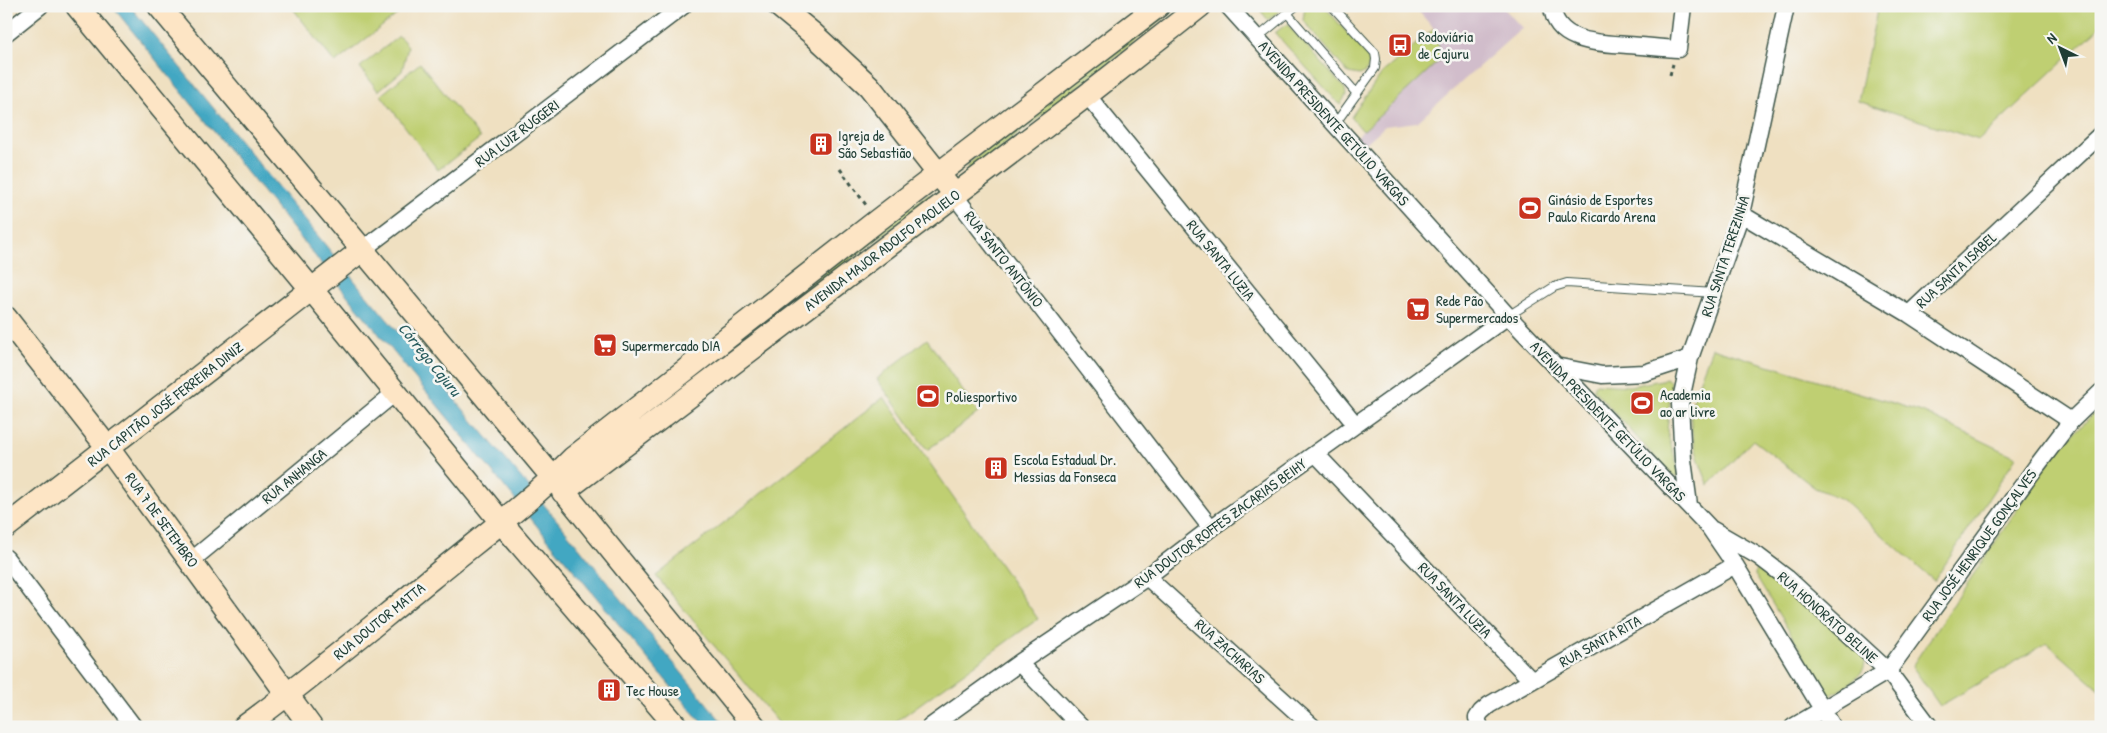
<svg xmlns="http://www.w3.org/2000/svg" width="2107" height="733" font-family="'Patrick Hand',sans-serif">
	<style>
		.industrial { fill: #d1bdcb }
		.green { fill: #bfcf72; stroke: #6f8653 }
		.water { fill: #42a7c2; stroke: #30727b }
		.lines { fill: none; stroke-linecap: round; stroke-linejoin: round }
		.lane-casing { stroke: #3e5549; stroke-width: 10 }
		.street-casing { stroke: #3e5549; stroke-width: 19 }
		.secondary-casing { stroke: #3e5549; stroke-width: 25 }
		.path { stroke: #3e5549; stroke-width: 3; stroke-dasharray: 4 4; stroke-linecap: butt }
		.lane { stroke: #fff; stroke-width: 8 }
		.street { stroke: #fff; stroke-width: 16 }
		.secondary { stroke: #fde5c5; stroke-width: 22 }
		.labels { text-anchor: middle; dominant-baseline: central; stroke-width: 5; stroke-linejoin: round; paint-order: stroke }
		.poi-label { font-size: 15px; fill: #1f3d34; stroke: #f6f6f2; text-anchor: start }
		.street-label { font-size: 15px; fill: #1f3d34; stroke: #f6f6f2 }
		.water-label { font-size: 16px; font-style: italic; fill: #2a5d5f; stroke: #f6f6f2 }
	</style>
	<rect width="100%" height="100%" fill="#f6f6f2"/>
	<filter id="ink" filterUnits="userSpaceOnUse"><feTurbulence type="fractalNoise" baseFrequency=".02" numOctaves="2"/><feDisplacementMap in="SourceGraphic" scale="10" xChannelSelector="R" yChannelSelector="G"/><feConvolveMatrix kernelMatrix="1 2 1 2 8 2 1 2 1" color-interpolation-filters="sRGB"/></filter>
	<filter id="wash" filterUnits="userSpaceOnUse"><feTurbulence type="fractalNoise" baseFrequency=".0096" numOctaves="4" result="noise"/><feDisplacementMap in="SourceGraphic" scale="20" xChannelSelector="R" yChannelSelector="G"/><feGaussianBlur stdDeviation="1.12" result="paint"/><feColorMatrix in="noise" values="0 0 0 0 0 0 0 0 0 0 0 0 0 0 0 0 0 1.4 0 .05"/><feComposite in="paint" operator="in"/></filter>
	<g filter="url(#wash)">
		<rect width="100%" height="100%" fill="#efe0c1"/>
		<path class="industrial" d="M1414,6H1502L1522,28L1417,122L1385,126L1358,150L1351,142L1442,58L1434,29Z"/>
		<path class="green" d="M291,6H408L335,63Z
			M1170,6L1178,7L974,169L968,168L969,163Z
			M1257,6H1286L1268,20Z
			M1305,6H1324L1368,57C1371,66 1368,71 1360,75L1348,73L1303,20Z
			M1878,6H2101V26L1979,140L1858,101Z
			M1285,25H1288L1345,89L1346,95L1340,105L1275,33Z
			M1434,29L1442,58L1363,131L1351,117L1382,73Z
			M399,36L408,46L402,71L378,91L360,67Z
			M420,63L480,138L438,170L381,95Z
			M928,194L931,197L930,199L583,464L578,459Z
			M927,339L978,413L927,450L877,379Z
			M1712,348L1922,412L2016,457L1934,581L1842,499L1815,488L1753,440L1709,485C1699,464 1689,434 1691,410C1693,395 1706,364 1712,348Z
			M1667,379L1671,382V386L1667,432L1679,471V475L1676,477L1672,476L1594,390V386L1596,384L1630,386Z
			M884,397L1038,619L888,727H782L656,576Z
			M2101,406V691L2047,643L1940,706L1912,666L2055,453Z
			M1756,568L1764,569L1864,656C1871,675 1841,688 1829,697L1755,575Z"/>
		<path class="water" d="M112,6H130L359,286L551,513L726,727H705C504,489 308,248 112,6Z"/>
	</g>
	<g filter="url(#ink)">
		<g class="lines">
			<g class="lane-casing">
				<path id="lane" d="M1332,6L1375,53L1376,59L1375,68L1335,124
					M1287,13L1357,94
					M1257,38L1296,6
					M1508,316L1554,287L1567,283L1714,293"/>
			</g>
			<g class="street-casing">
				<path id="street" d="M1228,6L1508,316L1709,527L1735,565L1833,727
					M1552,6C1555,43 1599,43 1627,45C1644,46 1661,48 1678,49L1683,6
					M6,33L40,6
					M1087,95L1355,424
					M954,195L1211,528
					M1741,214L1909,314L2101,134
					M362,250L683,6
					M1909,314L2071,421
					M1555,366L1602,375L1644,373L1690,358
					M1316,454L1531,680
					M1689,505L1683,460L1680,404L1690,358L1741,214L1786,6
					M1713,530L1758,556L1787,578L1888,671L1930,727
					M6,558L134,727
					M192,560L396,392
					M1147,577L1313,727
					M1019,663L1081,727
					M930,727L1019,663L1147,577L1211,528L1508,316
					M1480,727L1477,718L1481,712L1489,705L1735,565
					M1793,727L1888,671L2036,467L2071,421L2101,392"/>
			</g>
			<g class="secondary-casing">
				<path id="secondary" d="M77,6L312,290L501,522L677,727
					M159,6L553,478L755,727
					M779,6L813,34L869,86L948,186
					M6,318L108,448L311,727
					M563,492L1087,95L1200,6
					M6,527L362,250
					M244,727C309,680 370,628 432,578C479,539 530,502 573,458L878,220L1158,6"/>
			</g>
			<path class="path" d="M1670,75L1673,64
				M840,169L866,205"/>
			<use href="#lane" class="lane"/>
			<use href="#street" class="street"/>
			<use href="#secondary" class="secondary"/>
		</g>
	</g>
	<defs>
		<g id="bus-square" transform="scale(1.25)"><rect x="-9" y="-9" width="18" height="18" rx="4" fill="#c8321e" stroke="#f6f6f2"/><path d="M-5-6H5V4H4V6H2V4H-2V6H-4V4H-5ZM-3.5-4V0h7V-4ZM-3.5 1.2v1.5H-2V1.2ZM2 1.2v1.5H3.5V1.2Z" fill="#fff"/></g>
		<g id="building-square" transform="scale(1.25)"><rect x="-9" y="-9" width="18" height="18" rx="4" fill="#c8321e" stroke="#f6f6f2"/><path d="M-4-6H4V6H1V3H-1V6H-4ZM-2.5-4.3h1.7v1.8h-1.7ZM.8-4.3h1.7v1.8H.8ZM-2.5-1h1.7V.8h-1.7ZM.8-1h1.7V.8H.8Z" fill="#fff"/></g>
		<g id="stadium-square" transform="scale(1.25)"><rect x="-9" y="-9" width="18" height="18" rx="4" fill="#c8321e" stroke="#f6f6f2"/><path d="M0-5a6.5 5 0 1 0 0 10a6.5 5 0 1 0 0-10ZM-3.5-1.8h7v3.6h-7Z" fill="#fff"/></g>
		<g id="supermarket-square" transform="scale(1.25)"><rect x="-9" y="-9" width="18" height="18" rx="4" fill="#c8321e" stroke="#f6f6f2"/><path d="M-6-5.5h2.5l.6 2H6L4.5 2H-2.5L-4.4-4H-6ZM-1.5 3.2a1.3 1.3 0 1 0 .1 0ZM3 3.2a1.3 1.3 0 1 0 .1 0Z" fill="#fff"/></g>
	</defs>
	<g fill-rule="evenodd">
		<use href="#bus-square" x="1400" y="45"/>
		<use href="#building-square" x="821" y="144"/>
		<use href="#stadium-square" x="1530" y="208"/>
		<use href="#supermarket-square" x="1418" y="309"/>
		<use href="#supermarket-square" x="605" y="345"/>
		<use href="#stadium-square" x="928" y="396"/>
		<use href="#stadium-square" x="1642" y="403"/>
		<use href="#building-square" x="996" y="468"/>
		<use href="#building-square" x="609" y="690"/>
	</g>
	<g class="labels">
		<g class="poi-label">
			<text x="1418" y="36">Rodoviária<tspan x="1418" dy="17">de Cajuru</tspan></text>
			<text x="838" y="135">Igreja de<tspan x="838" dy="17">São Sebastião</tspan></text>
			<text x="1548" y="199">Ginásio de Esportes<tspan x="1548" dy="17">Paulo Ricardo Arena</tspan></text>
			<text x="1436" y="300">Rede Pão<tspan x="1436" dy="17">Supermercados</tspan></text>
			<text x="622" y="345">Supermercado DIA</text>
			<text x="1660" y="394">Academia<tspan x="1660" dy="17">ao ar livre</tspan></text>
			<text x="946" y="396">Poliesportivo</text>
			<text x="1014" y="459">Escola Estadual Dr.<tspan x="1014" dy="17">Messias da Fonseca</tspan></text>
			<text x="626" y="690">Tec House</text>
		</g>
		<g class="street-label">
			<text transform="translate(1334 123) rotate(48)">AVENIDA PRESIDENTE GETÚLIO VARGAS</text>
			<text transform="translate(517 133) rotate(-37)">RUA LUIZ RUGGERI</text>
			<text transform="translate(882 250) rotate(-37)">AVENIDA MAJOR ADOLFO PAOLIELO</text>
			<text transform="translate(1725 256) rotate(-72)">RUA SANTA TEREZINHA</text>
			<text transform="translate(1004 259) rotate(52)">RUA SANTO ANTÔNIO</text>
			<text transform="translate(1221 260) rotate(51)">RUA SANTA LUZIA</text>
			<text transform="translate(1956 270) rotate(-43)">RUA SANTA ISABEL</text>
			<text transform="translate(165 404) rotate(-38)">RUA CAPITÃO JOSÉ FERREIRA DINIZ</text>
			<text transform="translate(1608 421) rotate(46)">AVENIDA PRESIDENTE GETÚLIO VARGAS</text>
			<text transform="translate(294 476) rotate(-39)">RUA ANHANGA</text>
			<text transform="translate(162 520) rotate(54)">RUA 7 DE SETEMBRO</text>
			<text transform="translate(1220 523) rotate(-36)">RUA DOUTOR ROFFES ZACARIAS BEIHY</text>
			<text transform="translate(1979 545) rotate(-54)">RUA JOSÉ HENRIQUE GONÇALVES</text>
			<text transform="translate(1455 600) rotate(46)">RUA SANTA LUZIA</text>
			<text transform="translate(1828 617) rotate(42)">RUA HONORATO BELINE</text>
			<text transform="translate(379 621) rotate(-39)">RUA DOUTOR MATTA</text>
			<text transform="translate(1600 641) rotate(-29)">RUA SANTA RITA</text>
			<text transform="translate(1230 651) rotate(42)">RUA ZACHARIAS</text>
		</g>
		<g class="water-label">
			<text transform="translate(430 359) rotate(51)">Córrego Cajuru</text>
		</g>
	</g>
	<rect width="2107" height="733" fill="none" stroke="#f6f6f2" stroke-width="25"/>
	<g transform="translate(2060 48) rotate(318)" stroke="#f6f6f2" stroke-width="4" paint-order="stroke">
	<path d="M0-4L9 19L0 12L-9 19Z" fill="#1f3d34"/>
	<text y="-8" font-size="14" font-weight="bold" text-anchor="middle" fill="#1f3d34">N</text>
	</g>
</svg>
